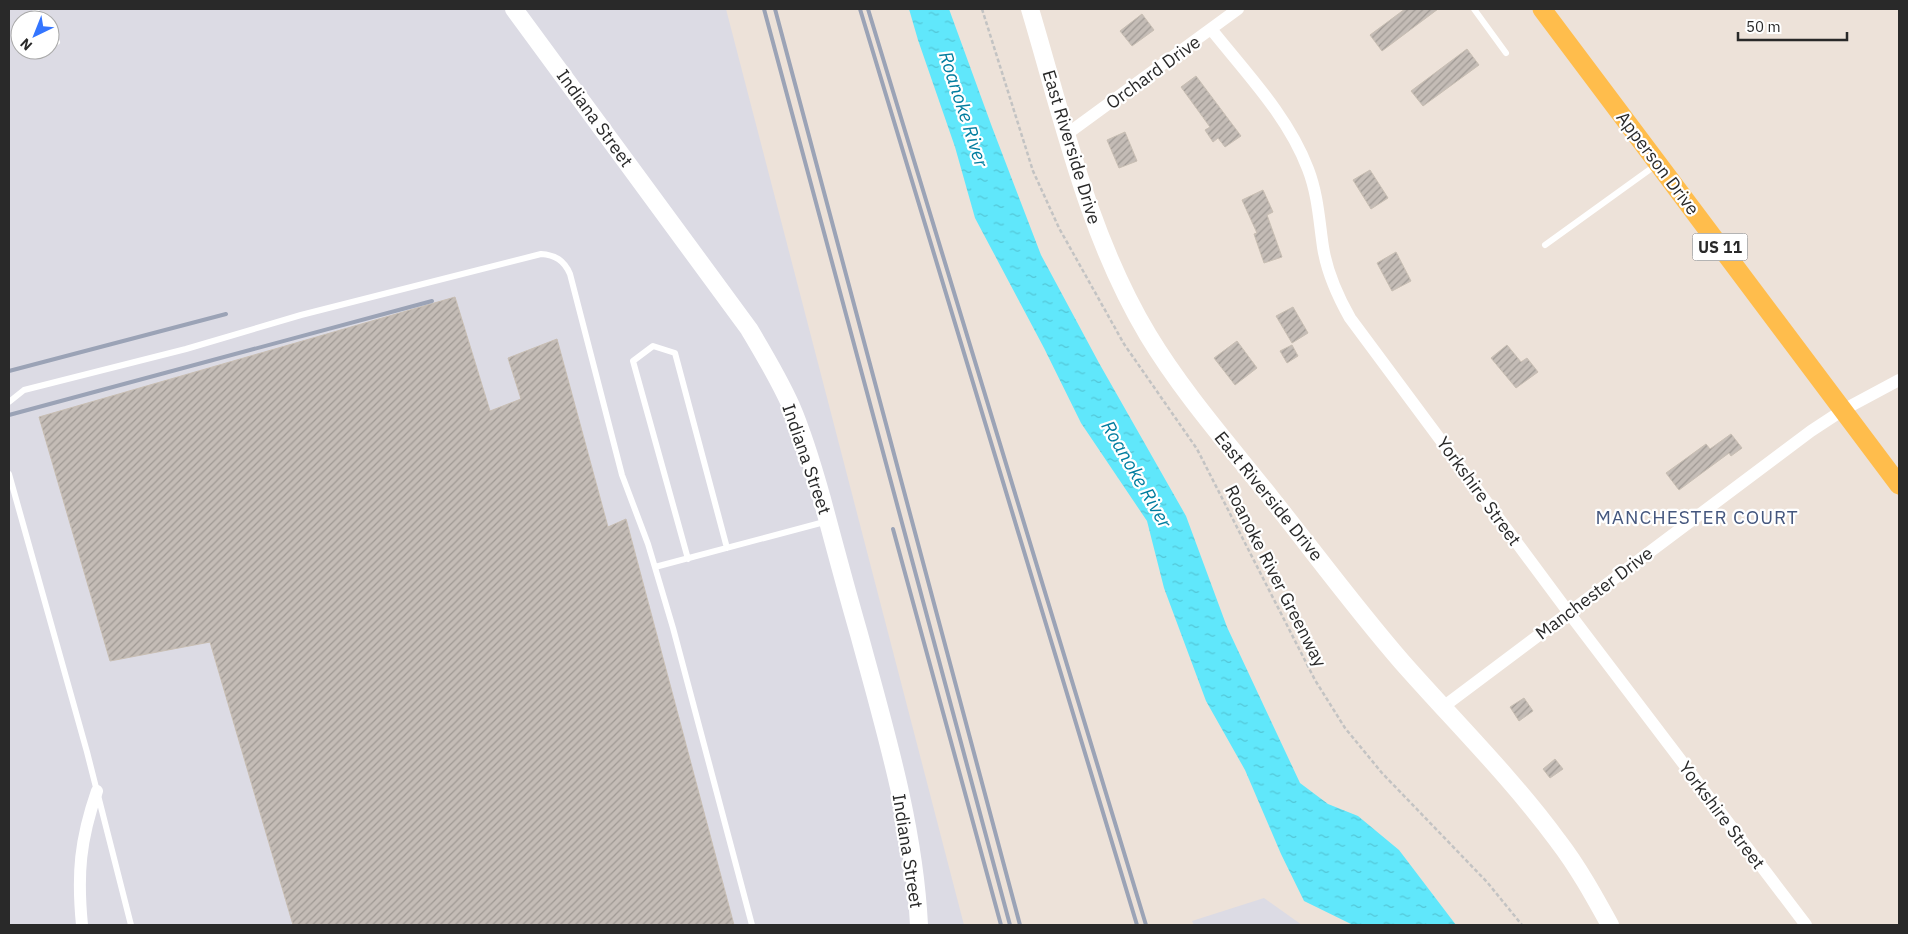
<svg xmlns="http://www.w3.org/2000/svg" width="1908" height="934" font-family="'IBM Plex Sans',sans-serif">
	<style>
		.industrial { fill: #dcdbe4; fill-rule: evenodd }
		.water { fill: url(#water-ripples) }
		.building { fill: url(#building-hatch); stroke: #c8beb3 }
		.lines { fill: none; stroke-linecap: round; stroke-linejoin: round }
		.path { stroke: #c3c3c3; stroke-width: 2.5; stroke-dasharray: 4 2.5; stroke-linecap: butt }
		.lane { stroke: #fff; stroke-width: 6 }
		.street { stroke: #fff; stroke-width: 12 }
		.secondary { stroke: #fff; stroke-width: 18 }
		.primary { stroke: #ffbd4c; stroke-width: 19 }
		.rail { stroke: #9ba3b6; stroke-width: 4 }
		.labels { text-anchor: middle; dominant-baseline: central; stroke-width: 4.5; stroke-linejoin: round; paint-order: stroke }
		.shield { fill: #fff; stroke: #696969; stroke-width: 1 }
		.shield-label { font-size: 16px; font-weight: bold; fill: #292929 }
		.street-label { font-size: 18px; fill: #292929; stroke: #fff }
		.water-label { font-size: 19px; font-style: italic; fill: #017d9f; stroke: #fff }
		.neighbourhood-label { font-size: 19px; letter-spacing: 1px; fill: #45577e; stroke: #fff }
	</style>
	<defs>
		<pattern id="water-ripples" width="26" height="14" patternUnits="userSpaceOnUse" patternTransform="scale(1.25)"><rect width="26" height="14" fill="#60e7fb"/><path d="M2 4q2-2 4 0t4 0M15 11q2-2 4 0t4 0" fill="none" stroke="#53c6d7"/></pattern>
		<pattern id="building-hatch" width="6" height="6" patternUnits="userSpaceOnUse" patternTransform="scale(1.25)"><rect width="6" height="6" fill="#c4bcb6"/><path d="M-1 1l2-2M0 6l6-6M5 7l2-2" fill="none" stroke="#9f9994"/></pattern>
	</defs>
	<rect width="100%" height="100%" fill="#ede2d9"/>
	<path class="industrial" d="M9,9H726L964,925H9ZM20,20H50V50H20Z
		M1264,898L1302,925H1194L1192,921Z"/>
	<path class="water" d="M909,9H949L992,127L1041,255L1099,363L1186,516L1227,627L1300,783L1328,804L1358,816L1399,850L1456,925H1353L1304,901L1281,854L1245,770L1206,701L1164,588L1147,521L1081,423L1044,348L975,218L955,147L918,40Z"/>
	<path class="building" d="M1405,9H1438L1382,51L1370,35Z
		M1142,14L1154,30L1132,46L1120,31Z
		M1467,49L1479,65L1423,106L1411,91Z
		M1196,76L1241,136L1225,147L1218,138L1213,142L1205,130L1210,127L1181,87Z
		M1125,132L1137,161L1119,168L1107,140Z
		M1370,170L1388,198L1371,209L1353,180Z
		M1263,190L1273,212L1267,215L1282,257L1264,263L1254,234L1257,233L1242,200Z
		M1396,252L1411,281L1392,291L1377,263Z
		M455,297L490,411L521,399L508,358L557,339L608,527L626,519L734,925H293L210,642L110,661L39,417Z
		M1293,307L1308,333L1292,343L1276,316Z
		M1237,341L1257,368L1235,385L1214,358Z
		M1292,345L1298,356L1287,363L1280,351Z
		M1507,345L1521,362L1527,358L1538,372L1516,388L1491,358Z
		M1731,434L1742,448L1731,456L1729,453L1679,490L1666,473L1706,444L1710,449Z
		M1524,698L1533,711L1519,721L1510,707Z
		M1555,759L1563,769L1550,778L1543,769Z"/>
	<g class="lines">
		<path class="path" d="M982,9L1033,171L1059,228L1124,344L1197,449L1315,680L1345,728L1382,773L1487,882L1522,925"/>
		<path class="lane" d="M35,9L42,20
			M1474,9L1506,53
			M50,31L57,42
			M1545,245L1656,165
			M9,402L24,390L186,349L301,315L541,254C555,255 564,260 570,274L622,475L648,544L673,628L752,925
			M9,474L87,752L131,925
			M688,559L633,361L653,346L675,353L727,548
			M655,567L828,521"/>
		<path class="street" d="M1211,29C1246,73 1288,116 1308,169C1318,195 1319,220 1323,247C1327,273 1337,295 1350,318L1569,613L1806,925
			M1067,134L1238,9
			M1443,707L1811,431L1843,410L1899,380
			M82,925C77,874 80,840 97,791"/>
		<path class="secondary" d="M514,9L749,329C764,354 779,379 791,406C804,436 813,467 822,499C834,544 846,589 859,634C885,730 914,825 919,925
			M1030,9C1063,119 1088,235 1148,335C1183,393 1229,445 1271,498C1314,552 1356,609 1402,662C1454,721 1511,777 1558,841C1578,867 1594,896 1610,925"/>
		<path class="primary" d="M1542,9L1899,485"/>
		<path class="rail" d="M764,9L1010,925
			M775,9L1020,925
			M860,9L1137,925
			M868,9L1146,925
			M9,371L226,314
			M9,415L432,301
			M893,529L1001,925"/>
	</g>
	<g class="labels">
		<rect class="shield" x="1692.5" y="233.5" width="55" height="27" rx="4"/>
		<g class="shield-label">
			<text x="1720" y="247">US 11</text>
		</g>
		<g class="street-label">
			<text transform="translate(1153 72) rotate(-36)">Orchard Drive</text>
			<text transform="translate(595 118) rotate(54)">Indiana Street</text>
			<text transform="translate(1072 147) rotate(73)">East Riverside Drive</text>
			<text transform="translate(1658 163) rotate(53)">Apperson Drive</text>
			<text transform="translate(807 459) rotate(71)">Indiana Street</text>
			<text transform="translate(1479 491) rotate(54)">Yorkshire Street</text>
			<text transform="translate(1269 496) rotate(51)">East Riverside Drive</text>
			<text transform="translate(1276 576) rotate(63)">Roanoke River Greenway</text>
			<text transform="translate(1594 593) rotate(-37)">Manchester Drive</text>
			<text transform="translate(1722 815) rotate(53)">Yorkshire Street</text>
			<text transform="translate(908 851) rotate(81)">Indiana Street</text>
		</g>
		<g class="water-label">
			<text transform="translate(964 109) rotate(72)">Roanoke River</text>
			<text transform="translate(1137 474) rotate(60)">Roanoke River</text>
		</g>
		<g class="neighbourhood-label">
			<text x="1697" y="517">MANCHESTER COURT</text>
		</g>
	</g>
	<rect width="1908" height="934" fill="none" stroke="#292929" stroke-width="20"/>
	<g transform="translate(35 35) rotate(223)"><circle r="24" fill="#ffffff" stroke="#a9a9a9"/>
	<path d="M0-4L9 19L0 12L-9 19Z" fill="#3475ff"/>
	<text y="-8" font-size="14" font-weight="bold" text-anchor="middle" fill="#292929">N</text>
	</g>
	<path d="M1738 32v8h109v-8" fill="none" stroke="#292929" stroke-width="2.5"/>
	<text x="1746" y="32" font-size="15" fill="#292929" stroke="#ffffff" stroke-width="4" paint-order="stroke">50 m</text>
</svg>
